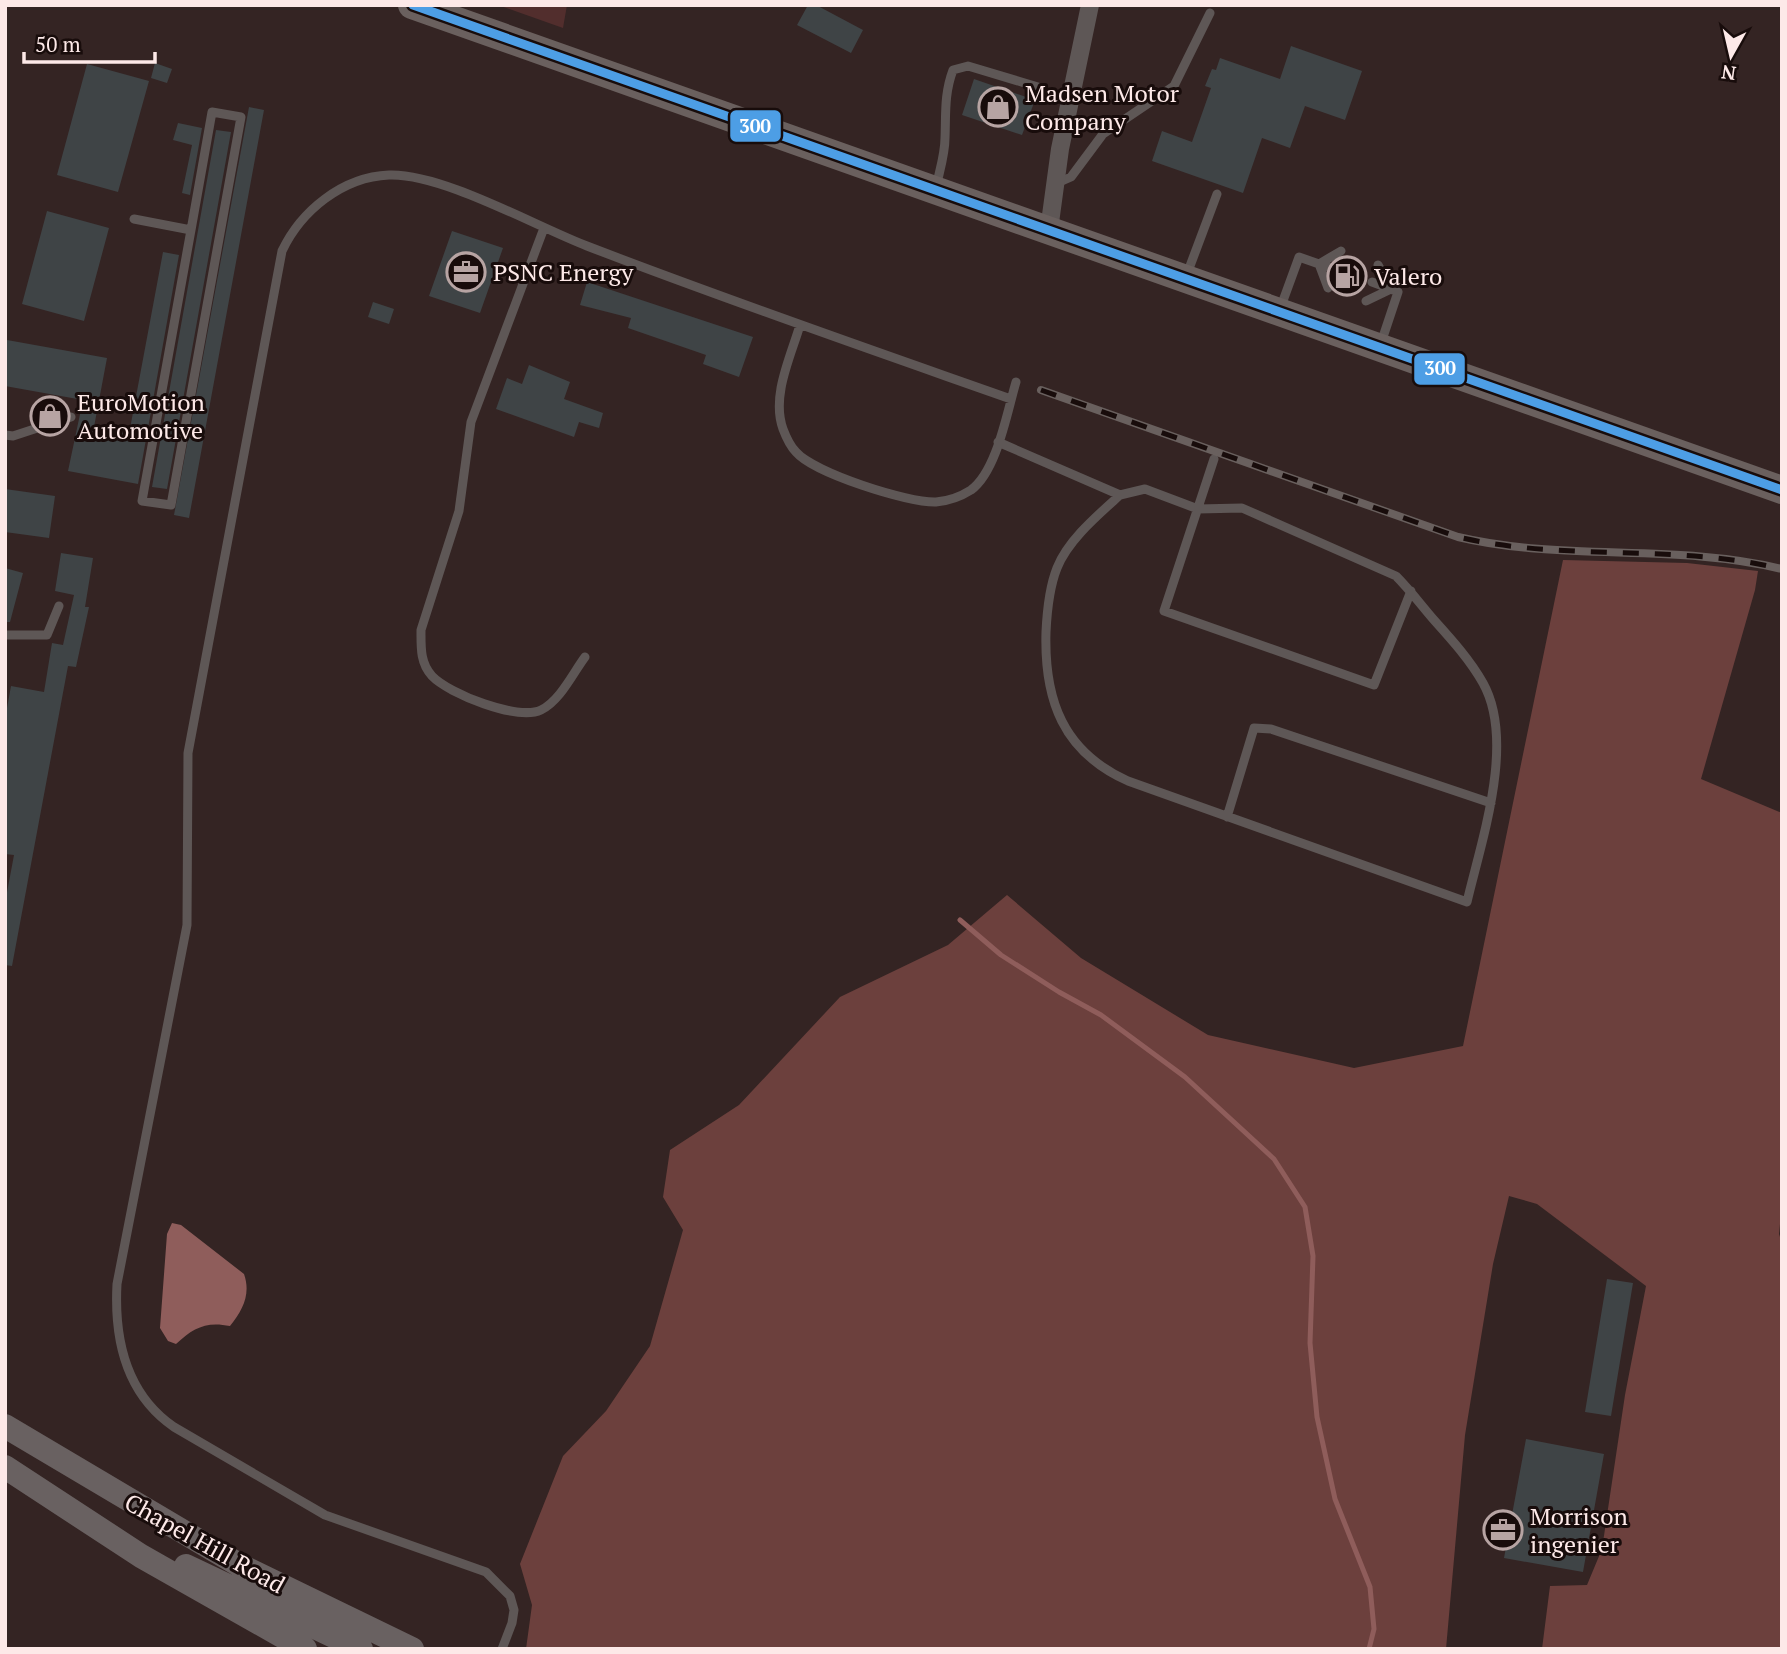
<svg xmlns="http://www.w3.org/2000/svg" width="1787" height="1654" font-family="'PT Serif',serif">
	<style>
		.green { fill: #522e2d }
		.forest { fill: #6c403d }
		.water { fill: #8f5d5b }
		.lines { fill: none; stroke-linecap: round; stroke-linejoin: round }
		.stream { stroke: #8f5d5b; stroke-width: 5 }
		.building { fill: #3f4446 }
		.lane { stroke: #5e5756; stroke-width: 9 }
		.street { stroke: #5e5756; stroke-width: 18 }
		.secondary { stroke: #696161; stroke-width: 24 }
		.primary { stroke: #6a605e; stroke-width: 28 }
		.rail-casing { stroke: #69605e; stroke-width: 8 }
		.rail { stroke: #180c0b; stroke-width: 5; stroke-dasharray: 16; stroke-linecap: butt }
		.bus-1-casing { stroke: #180c0b; stroke-width: 14 }
		.bus-1 { stroke: #4d9ee5; stroke-width: 9 }
		.labels { text-anchor: middle; dominant-baseline: central; stroke-width: 6; stroke-linejoin: round; paint-order: stroke }
		.poi-label { font-size: 24px; fill: #fde9e8; stroke: #180c0b; text-anchor: start }
		.street-label { font-size: 24px; fill: #fde9e8; stroke: #180c0b }
		.line-badge { stroke: #180c0b; stroke-width: 2.5 }
		.badge-label { font-size: 19px; text-anchor: middle; font-weight: bold; fill: #fff }
	</style>
	<rect width="100%" height="100%" fill="#342423"/>
	<path class="green" d="M498,5H567L563,28Z"/>
	<path class="forest" d="M1563,560L1687,563L1758,571L1755,590L1701,779L1782,813V1204L1779,1234L1782,1243V1649H1542L1550,1586L1587,1585L1602,1549L1625,1395L1646,1286L1537,1204L1509,1196L1493,1264L1465,1435L1446,1649H526L532,1605L520,1564L563,1456L606,1411L650,1346L683,1230L663,1197L670,1150L739,1105L840,997L948,945L1007,895L1081,958L1208,1035L1354,1068L1463,1046Z"/>
	<path class="water" d="M172,1223L181,1225L244,1274C251,1294 243,1310 230,1326C206,1321 193,1328 176,1344L168,1341L160,1328L167,1234Z"/>
	<g class="lines">
		<path class="stream" d="M960,920L1001,955L1059,992L1101,1015L1185,1077L1274,1159L1305,1207L1313,1256L1310,1343L1317,1417L1335,1499L1370,1587L1374,1629L1369,1649"/>
	</g>
	<path class="building" d="M808,5H816L863,30L851,53L797,25Z
		M1291,46L1362,71L1345,120L1305,106L1290,148L1262,138L1243,193L1152,161L1162,131L1192,142L1211,88L1205,86L1212,69L1216,70L1220,58L1280,79Z
		M155,63L172,69L167,83L151,78Z
		M87,64L149,81L118,192L57,175Z
		M974,79L1035,100L1022,135L962,115Z
		M249,107L264,110L189,518L174,515Z
		M178,123L202,128L190,195L182,193L192,145L173,140Z
		M216,130L231,132L167,489L152,487Z
		M47,211L109,228L84,321L22,304Z
		M452,231L503,248L480,313L429,296Z
		M163,252L179,255L138,484L68,471L83,400L5,386L7,340L107,358L94,427L129,434Z
		M587,282L753,337L739,377L703,364L706,355L628,328L631,318L580,305Z
		M373,302L394,309L389,324L368,317Z
		M529,365L570,382L564,399L603,413L599,428L579,422L574,437L496,409L507,378L522,384Z
		M5,489L55,496L49,538L5,532Z
		M61,553L93,558L85,607H89L76,667L68,666L12,966L5,965V903L14,855L5,854V719L11,686L44,692L52,643L63,645L74,595L55,591Z
		M5,568L23,573L10,622H5Z
		M1607,1279L1633,1283L1611,1416L1585,1412Z
		M1526,1439L1604,1454L1583,1572L1504,1558Z"/>
	<g class="lines">
		<path class="lane" d="M1055,184L1071,177L1103,134L1174,86L1210,13
			M936,188C939,172 945,155 945,138C946,114 944,94 953,70L968,66L1038,87
			M134,219L191,230L142,501L171,505L241,117L212,112L191,230
			M544,228L471,422L459,511L421,630C421,647 420,663 432,676C449,694 518,721 541,710C560,701 573,673 585,657
			M1319,264L1341,251
			M1319,264L1335,269
			M1378,265L1391,289
			M1187,274L1217,194
			M1372,282L1391,289
			M1366,301L1391,289L1398,292L1381,343
			M1280,309L1299,257L1319,264L1328,288
			M800,325C791,356 771,396 783,429C786,437 790,446 796,452C814,473 908,503 936,502C948,501 960,497 971,490C997,471 1007,412 1016,382
			M5,435L13,436L71,417
			M998,442L1120,495L1145,489L1198,509L1242,508L1396,576C1410,590 1421,605 1434,620C1452,640 1470,660 1483,683C1516,742 1481,842 1467,902L1128,781C1063,752 1044,700 1046,632C1047,611 1049,588 1057,568C1068,540 1098,515 1120,495
			M1214,459L1164,611L1374,685L1411,591
			M5,635H47L59,606
			M1227,817L1254,728L1271,729L1491,803
			M502,1649L512,1623L514,1610L510,1596L486,1572L325,1515L174,1427C126,1394 114,1340 117,1284L187,925L188,753L282,251C301,211 342,177 389,175C442,173 535,226 587,246C727,300 869,349 1011,399"/>
		<path class="street" d="M1049,230L1060,149L1090,5"/>
		<path class="secondary" d="M5,1426L241,1566L412,1649
			M5,1467L141,1556L305,1649
			M186,1566L361,1649"/>
		<path class="primary" d="M412,5L1782,490"/>
		<g class="rail-casing">
			<path id="rail" d="M1041,390L1458,537C1565,562 1675,543 1782,569"/>
		</g>
		<use href="#rail" class="rail"/>
		<g class="bus-1-casing">
			<path id="bus-1" d="M413,5L1782,490"/>
		</g>
		<use href="#bus-1" class="bus-1"/>
	</g>
	<defs>
		<g id="shop-ring" transform="scale(2.0125)"><circle r="9.5" fill="#180c0b" stroke="#b7a4a3" stroke-width="1.5"/><path d="M-5-2.5h2.3a2.7 3.5 0 0 1 5.4 0H5L5.5 6h-11ZM-1.5-2.5h3a1.5 2.3 0 0 0-3 0Z" fill="#b7a4a3"/></g>
		<g id="office-ring" transform="scale(2.0125)"><circle r="9.5" fill="#180c0b" stroke="#b7a4a3" stroke-width="1.5"/><path d="M-6-3h4V-5.5h4V-3h4V5H-6ZM-1-4.5V-3h2v-1.5ZM-6 0V1H6V0Z" fill="#b7a4a3"/></g>
		<g id="fuel-ring" transform="scale(2.0125)"><circle r="9.5" fill="#180c0b" stroke="#b7a4a3" stroke-width="1.5"/><path d="M-5.5-6h7V0h2V4h1.3V-2.5L3-4.5l.8-.8L6-3V5H2.5V1h-1V6h-7ZM-4.2-4.7v3.2H.2V-4.7Z" fill="#b7a4a3"/></g>
	</defs>
	<g fill-rule="evenodd">
		<use href="#shop-ring" x="998" y="107"/>
		<use href="#office-ring" x="466" y="272"/>
		<use href="#fuel-ring" x="1347" y="276"/>
		<use href="#shop-ring" x="50" y="416"/>
		<use href="#office-ring" x="1503" y="1530"/>
	</g>
	<g class="labels">
		<g class="poi-label">
			<text x="1025" y="93">Madsen Motor<tspan x="1025" dy="28">Company</tspan></text>
			<text x="493" y="272">PSNC Energy</text>
			<text x="1374" y="276">Valero</text>
			<text x="77" y="402">EuroMotion<tspan x="77" dy="28">Automotive</tspan></text>
			<text x="1530" y="1516">Morrison<tspan x="1530" dy="28">ingenier</tspan></text>
		</g>
		<g class="street-label">
			<text transform="translate(205 1543) rotate(29)">Chapel Hill Road</text>
		</g>
	</g>
	<g class="line-badge">
		<rect x="729" y="109" width="53" height="34" rx="7" fill="#4d9ee5"/>
		<rect x="1413" y="352" width="53" height="34" rx="7" fill="#4d9ee5"/>
	</g>
	<g class="badge-label">
		<text x="755" y="133">300</text>
		<text x="1440" y="375">300</text>
	</g>
	<rect width="1787" height="1654" fill="none" stroke="#fde9e8" stroke-width="14"/>
	<g transform="translate(1731 56) rotate(188)" stroke="#180c0b" stroke-width="5" paint-order="stroke">
	<path d="M0-5L12 26L0 18L-12 26Z" fill="#fde9e8"/>
	<text y="-10" font-size="19" font-weight="bold" text-anchor="middle" fill="#fde9e8">N</text>
	</g>
	<path d="M24 52v10h131v-10" fill="none" stroke="#fde9e8" stroke-width="3.5"/>
	<text x="35" y="52" font-size="21" fill="#fde9e8" stroke="#180c0b" stroke-width="5" paint-order="stroke">50 m</text>
</svg>
